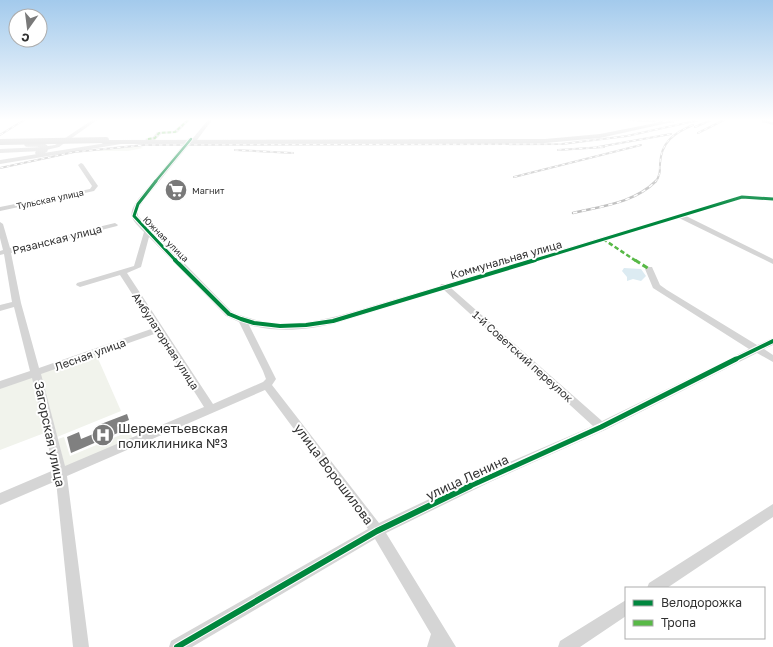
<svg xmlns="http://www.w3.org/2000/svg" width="773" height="647" font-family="'Golos Text',sans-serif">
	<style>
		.green { fill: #f1f3ec }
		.water { fill: #dcebf2 }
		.building { fill: #808080 }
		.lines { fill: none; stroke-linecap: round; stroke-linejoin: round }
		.minor { fill: #d5d5d5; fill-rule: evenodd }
		.major { fill: #c9c9c9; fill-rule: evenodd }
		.rail-far1-casing { stroke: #bdbdbd; stroke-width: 2 }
		.rail-casing { stroke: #bdbdbd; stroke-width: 2.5 }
		.rail-far1 { stroke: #fff; stroke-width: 1; stroke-dasharray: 3.5; stroke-linecap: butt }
		.rail { stroke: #fff; stroke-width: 1.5; stroke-dasharray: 4.5; stroke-linecap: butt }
		.minor-bridge { stroke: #d5d5d5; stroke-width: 5.5 }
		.major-bridge { stroke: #c9c9c9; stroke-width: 6 }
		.quiet-far2 { stroke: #58b947; stroke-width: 2; stroke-dasharray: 3.5 2; stroke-linecap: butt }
		.quiet-far1 { stroke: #58b947; stroke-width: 2.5; stroke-dasharray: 4.5 2.5; stroke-linecap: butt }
		.quiet { stroke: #58b947; stroke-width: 3; stroke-dasharray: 6 3; stroke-linecap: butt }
		.cycleway-far4-casing { stroke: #fff; stroke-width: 4 }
		.cycleway-far3-casing { stroke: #fff; stroke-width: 5 }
		.cycleway-far2-casing { stroke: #fff; stroke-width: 6 }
		.cycleway-far1-casing { stroke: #fff; stroke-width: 8 }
		.cycleway-casing { stroke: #fff; stroke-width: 8 }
		.cycleway-far4 { stroke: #00873e; stroke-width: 2.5 }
		.cycleway-far3 { stroke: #00873e; stroke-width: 3 }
		.cycleway-far2 { stroke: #00873e; stroke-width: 4 }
		.cycleway-far1 { stroke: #00873e; stroke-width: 5 }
		.cycleway { stroke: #00873e; stroke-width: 6 }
		.labels { text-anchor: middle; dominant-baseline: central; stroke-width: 4; stroke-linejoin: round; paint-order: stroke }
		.far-poi-label { font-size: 9px; fill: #313131; stroke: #fff; text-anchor: start }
		.far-street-label { font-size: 9px; fill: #313131; stroke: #fff }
		.street-label { font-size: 11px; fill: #313131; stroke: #fff }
		.near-poi-label { font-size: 13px; fill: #313131; stroke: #fff; text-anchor: start }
		.near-street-label { font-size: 13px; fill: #313131; stroke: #fff }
	</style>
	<rect width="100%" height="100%" fill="#fff"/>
	<path class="green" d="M138,146L143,148L128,151H93L113,148Z
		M96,354L121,411L57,437L40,373Z
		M34,376L47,432L0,450V388Z
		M130,431L133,440L65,469L58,439L64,437L70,456Z"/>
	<path class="water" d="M624,268L641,269L646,276L641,281L633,279L627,281V277L622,271Z"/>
	<path class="building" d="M127,414L129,420L117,425L120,432L71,453L67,437L79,432L81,439L103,430L101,424Z"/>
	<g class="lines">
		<path class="minor" d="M92,120H97L59,147L42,151L0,153V149L42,147L55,145Z
			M186,120H190L177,133L161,134L155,140L148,141L145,139L153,137L157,132L174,131Z
			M208,120H212L197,140H193L144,200L138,209V216L232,312C281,333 324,321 372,306C395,299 417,293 440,286L441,284H446L740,196L773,197V201L742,199L686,216L773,259V264L679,218L451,288L602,421L749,349L653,288L645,269L646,267H652L660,285L667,290L757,345L773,338V345L764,349L773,355V362L757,353L605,430L490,482L386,533L456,647H427L431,634L375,539L192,647H169L171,641L368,529L265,390L67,476L89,647H73L56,481L0,505V493L54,470L32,378L0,389V381L30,371L14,307L0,311V305L12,302L4,254L0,255V251L3,250L0,238V222L3,224L10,248L115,223L118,225L117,226L11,253L21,303L39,368L154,328L120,275L80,287L76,285L77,283L134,266L144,232C130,218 127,215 139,198L189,138H193ZM149,237L226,316L239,322L263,371L266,379L263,382L213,404L127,273L141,267ZM444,290L593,426L482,474L379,523L272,385L276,379L249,325C277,333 309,330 336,323ZM157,333L204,407L65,466L41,374Z
			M762,120L773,122V125L762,122Z
			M119,141L122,143L121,144L0,164V160Z
			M81,163L83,164L98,186L94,191L0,211V207L90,189L92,186L78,165Z
			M773,504V517L667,588H647L649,583Z
			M626,600V616L580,647H558L560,641Z"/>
		<path class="major" d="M671,120H681L600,138L545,143L103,144L100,142L103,140L545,139L600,134Z"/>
		<g class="rail-far1-casing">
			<path id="rail-far1" d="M628,120L673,122
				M695,127L711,120
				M698,133L724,120
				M0,135L24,120
				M598,147L671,134
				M235,150L293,153
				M558,150L604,147
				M0,168L74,152L144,145L562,144L627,136L699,120
				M514,177L641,145
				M655,182C660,177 660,171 660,164C661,142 674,133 693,125"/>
		</g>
		<g class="rail-casing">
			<path id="rail" d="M573,213C602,206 634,203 656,181"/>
		</g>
		<use href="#rail-far1" class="rail-far1"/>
		<use href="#rail" class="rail"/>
		<path class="minor-bridge" d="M27,144H38L45,147V150L38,153"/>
		<path class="major-bridge" d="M0,142L106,140"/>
		<path class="quiet-far2" d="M148,139L155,138L159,133L175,132L188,120"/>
		<path class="quiet-far1" d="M603,239L636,261"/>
		<path class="quiet" d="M635,260L649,269"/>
		<g class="cycleway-far4-casing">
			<path id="cycleway-far4" d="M155,182L191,139"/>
		</g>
		<g class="cycleway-far3-casing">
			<path id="cycleway-far3" d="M156,181L138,204L134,216L176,261
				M532,261L742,197L773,199"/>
		</g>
		<g class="cycleway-far2-casing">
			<path id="cycleway-far2" d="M175,260L229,314L241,319L254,323L280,326L306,325L333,321L535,260
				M734,360L773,341"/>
		</g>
		<g class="cycleway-far1-casing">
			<path id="cycleway-far1" d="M468,487L601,427L736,359"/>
		</g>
		<g class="cycleway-casing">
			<path id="cycleway" d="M177,647L377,531L470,486"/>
		</g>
		<use href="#cycleway-far4" class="cycleway-far4"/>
		<use href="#cycleway-far3" class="cycleway-far3"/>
		<use href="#cycleway-far2" class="cycleway-far2"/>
		<use href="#cycleway-far1" class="cycleway-far1"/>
		<use href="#cycleway" class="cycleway"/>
	</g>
	<linearGradient id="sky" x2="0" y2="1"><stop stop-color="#a3caec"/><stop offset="0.57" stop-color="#fff"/><stop offset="1" stop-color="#fff" stop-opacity="0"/></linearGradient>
	<rect width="773" height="210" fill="url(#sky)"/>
	<defs>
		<g id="supermarket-disc" transform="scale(1.15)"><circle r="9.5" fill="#797979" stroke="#fff"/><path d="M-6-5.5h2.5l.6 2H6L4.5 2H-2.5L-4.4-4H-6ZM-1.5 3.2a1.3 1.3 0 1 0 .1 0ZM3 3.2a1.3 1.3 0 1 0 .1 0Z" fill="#fff"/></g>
		<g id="hospital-disc" transform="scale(1.15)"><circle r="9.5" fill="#797979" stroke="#fff"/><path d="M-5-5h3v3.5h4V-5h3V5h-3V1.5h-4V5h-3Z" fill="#fff"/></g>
	</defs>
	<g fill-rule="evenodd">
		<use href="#supermarket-disc" x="176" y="190"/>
		<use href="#hospital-disc" x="103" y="435"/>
	</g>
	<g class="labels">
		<g class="far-poi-label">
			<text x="192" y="190">Магнит</text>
		</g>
		<g class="far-street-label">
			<text transform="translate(50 199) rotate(-12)">Тульская улица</text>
			<text transform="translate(166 239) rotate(45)">Южная улица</text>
		</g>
		<g class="street-label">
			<text transform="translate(57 239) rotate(-14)">Рязанская улица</text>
			<text transform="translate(506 259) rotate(-16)">Коммунальная улица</text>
			<text transform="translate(166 341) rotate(57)">Амбулаторная улица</text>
			<text transform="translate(90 354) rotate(-20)">Лесная улица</text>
			<text transform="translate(523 356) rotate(42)">1-й Советский переулок</text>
		</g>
		<g class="near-poi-label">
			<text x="118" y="428">Шереметьевская<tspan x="118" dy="15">поликлиника №3</tspan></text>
		</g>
		<g class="near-street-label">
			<text transform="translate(50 434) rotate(78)">Загорская улица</text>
			<text transform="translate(334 474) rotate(53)">улица Ворошилова</text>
			<text transform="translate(467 477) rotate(-25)">улица Ленина</text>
		</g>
	</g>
	<rect x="625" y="587" width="140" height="52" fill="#ffffff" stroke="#adadad"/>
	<rect x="633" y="600" width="20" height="6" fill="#00873e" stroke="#adadad"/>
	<text x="661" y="607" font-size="12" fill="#313131">Велодорожка</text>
	<rect x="633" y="620" width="20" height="6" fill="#58b947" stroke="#adadad"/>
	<text x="661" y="627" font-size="12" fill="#313131">Тропа</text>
	<g transform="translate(28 28) rotate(194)"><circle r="19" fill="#ffffff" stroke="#adadad"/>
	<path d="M0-3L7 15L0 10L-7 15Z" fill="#797979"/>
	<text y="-6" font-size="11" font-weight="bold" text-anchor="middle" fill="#313131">С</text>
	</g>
</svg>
